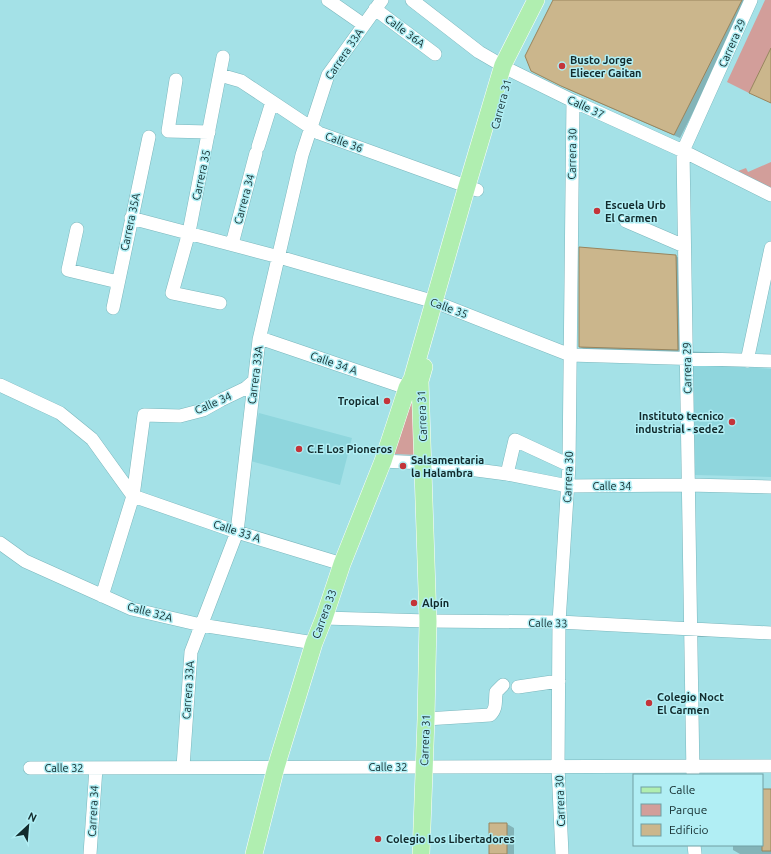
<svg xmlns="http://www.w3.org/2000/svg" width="771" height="854" font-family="Ubuntu,sans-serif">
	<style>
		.built { fill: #8fd6dd }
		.green { fill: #d29e9a }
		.shadow { fill: #0003 }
		.building { fill: #cbb68c; stroke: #99845c }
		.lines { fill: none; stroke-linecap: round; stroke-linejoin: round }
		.minor-casing { stroke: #7bb7bd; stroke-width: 14 }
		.major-casing { stroke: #fff; stroke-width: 18 }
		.minor { stroke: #fff; stroke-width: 13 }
		.major { stroke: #b0eeb0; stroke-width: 17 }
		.poi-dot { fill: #c43439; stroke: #b1eef4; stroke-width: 1.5 }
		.labels { text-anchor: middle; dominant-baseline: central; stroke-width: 3; stroke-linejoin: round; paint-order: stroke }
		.street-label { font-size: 11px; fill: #122b2d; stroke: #b1eef4 }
		.poi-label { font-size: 11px; font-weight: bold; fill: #122b2d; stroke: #b1eef4; text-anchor: start }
	</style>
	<rect width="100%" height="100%" fill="#a4e1e7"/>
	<path class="built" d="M691,363L771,369V477L695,475Z
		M259,413L352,438L340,485L247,460Z"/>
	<path class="green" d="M765,0H771V48L749,93L727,82Z
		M771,162V188L738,171L746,168L748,172Z
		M414,396L418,455L392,454Z"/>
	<path class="shadow" d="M554,0H750L680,138L567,89Z
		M676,256L683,261L685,354L587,351L580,347Z
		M762,790H771V854H740L733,850V845H762Z
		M507,824L514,828V854H490Z"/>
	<path class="building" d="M553,0H742L674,135L561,86L531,71L525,56Z
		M771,48V103L749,93Z
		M579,247L676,255L678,350L579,347Z
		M762,789H771V851H762Z
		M489,823H507V854H489Z"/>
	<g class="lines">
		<g class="minor-casing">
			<path id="minor" d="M328,0L364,25
				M412,0L479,52L510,70L573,101L683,151L771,195
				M375,9L435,54
				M220,75L241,81L319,133L477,190
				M176,80L168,131L209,132
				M258,147L272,102
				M131,218L279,257L435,302L570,355L771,361
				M626,221L684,246
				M77,229L68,270L118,282
				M232,244L256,153
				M220,303L172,293L189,232L223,57
				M113,308L149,137
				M260,338L407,388
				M747,361L771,248
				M0,385L60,413L92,439L133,496
				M383,461L423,463L507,474L568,486L688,485L771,487
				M507,474L515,440L569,465
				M133,496L237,532L342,564
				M0,543L25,561L132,609L201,625L314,643
				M102,596L133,496L144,415L180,416L203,410L221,400L246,388L254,381
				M324,618L428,621L559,622L771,633
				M518,687L559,681
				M426,719L490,715C497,709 495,701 496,692L503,685
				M183,767L191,652L237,532L259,340L302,155L328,75L382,0
				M30,768L771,766
				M693,775L683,151L751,0
				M694,845L695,854
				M90,854L96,768
				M562,854L558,766L559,622L569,465L573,101"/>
		</g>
		<g class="major-casing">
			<path id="major" d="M254,854L276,767L314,643L324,618L342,564L383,461L407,388L412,379L467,186L503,65L536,0
				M421,854L426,719L428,621L420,381L424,367"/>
		</g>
		<use href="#minor" class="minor"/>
		<use href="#major" class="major"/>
	</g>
	<g class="poi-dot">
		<circle cx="562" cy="66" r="4"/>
		<circle cx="597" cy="211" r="4"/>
		<circle cx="387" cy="401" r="4"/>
		<circle cx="732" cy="422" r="4"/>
		<circle cx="299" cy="449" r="4"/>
		<circle cx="403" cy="466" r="4"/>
		<circle cx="414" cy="603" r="4"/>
		<circle cx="649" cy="703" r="4"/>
		<circle cx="378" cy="839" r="4"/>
	</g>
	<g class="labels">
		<g class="street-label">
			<text transform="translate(405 31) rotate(37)">Calle 36A</text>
			<text transform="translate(732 43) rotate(-66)">Carrera 29</text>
			<text transform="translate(344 54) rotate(-56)">Carrera 33A</text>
			<text transform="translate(501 104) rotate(-75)">Carrera 31</text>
			<text transform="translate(586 107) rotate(25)">Calle 37</text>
			<text transform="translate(344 142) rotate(20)">Calle 36</text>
			<text transform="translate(572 154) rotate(-89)">Carrera 30</text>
			<text transform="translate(201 175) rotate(-78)">Carrera 35</text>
			<text transform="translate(244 199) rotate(-75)">Carrera 34</text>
			<text transform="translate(130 222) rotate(-78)">Carrera 35A</text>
			<text transform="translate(449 308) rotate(20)">Calle 35</text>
			<text transform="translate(334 363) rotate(19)">Calle 34 A</text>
			<text transform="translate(687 368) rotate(-91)">Carrera 29</text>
			<text transform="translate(255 375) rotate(-83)">Carrera 33A</text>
			<text transform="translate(213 403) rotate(-24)">Calle 34</text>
			<text transform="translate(422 416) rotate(-92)">Carrera 31</text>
			<text transform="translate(568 477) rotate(-88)">Carrera 30</text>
			<text x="612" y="486">Calle 34</text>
			<text transform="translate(237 531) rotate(18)">Calle 33 A</text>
			<text transform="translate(150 612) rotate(15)">Calle 32A</text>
			<text transform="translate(324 614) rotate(-70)">Carrera 33</text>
			<text transform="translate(548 623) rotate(1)">Calle 33</text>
			<text transform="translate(188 690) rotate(-86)">Carrera 33A</text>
			<text transform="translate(425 740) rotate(-88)">Carrera 31</text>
			<text x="388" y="767">Calle 32</text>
			<text x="64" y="768">Calle 32</text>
			<text transform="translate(560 801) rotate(-92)">Carrera 30</text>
			<text transform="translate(93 811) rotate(-87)">Carrera 34</text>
		</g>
		<g class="poi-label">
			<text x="570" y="60">Busto Jorge<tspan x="570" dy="13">Eliecer Gaitan</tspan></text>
			<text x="605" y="205">Escuela Urb<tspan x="605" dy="13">El Carmen</tspan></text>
			<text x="379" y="401" text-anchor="end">Tropical</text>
			<text x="724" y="416" text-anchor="end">Instituto tecnico<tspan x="724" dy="13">industrial - sede2</tspan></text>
			<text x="307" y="449">C.E Los Pioneros</text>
			<text x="411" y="460">Salsamentaria<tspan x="411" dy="13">la Halambra</tspan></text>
			<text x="422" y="603">Alpín</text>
			<text x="657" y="697">Colegio Noct<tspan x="657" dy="13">El Carmen</tspan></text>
			<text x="386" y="839">Colegio Los Libertadores</text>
		</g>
	</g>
	<rect x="633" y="774" width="130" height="72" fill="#b1eef4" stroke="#71a0a4"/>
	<rect x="641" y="787" width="20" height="6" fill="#b0eeb0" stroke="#71a0a4"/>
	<text x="669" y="794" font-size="12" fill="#122b2d">Calle</text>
	<rect x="641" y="804" width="20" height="12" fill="#d29e9a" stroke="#71a0a4"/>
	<text x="669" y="814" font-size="12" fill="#122b2d">Parque</text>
	<rect x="641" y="824" width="20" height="12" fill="#cbb68c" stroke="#71a0a4"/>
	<text x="669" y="834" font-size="12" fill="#122b2d">Edificio</text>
	<g transform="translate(28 826) rotate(26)" stroke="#b1eef4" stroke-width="3" paint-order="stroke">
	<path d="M0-3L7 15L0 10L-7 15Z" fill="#122b2d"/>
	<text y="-6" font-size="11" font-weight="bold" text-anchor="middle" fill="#122b2d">N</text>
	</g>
</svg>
